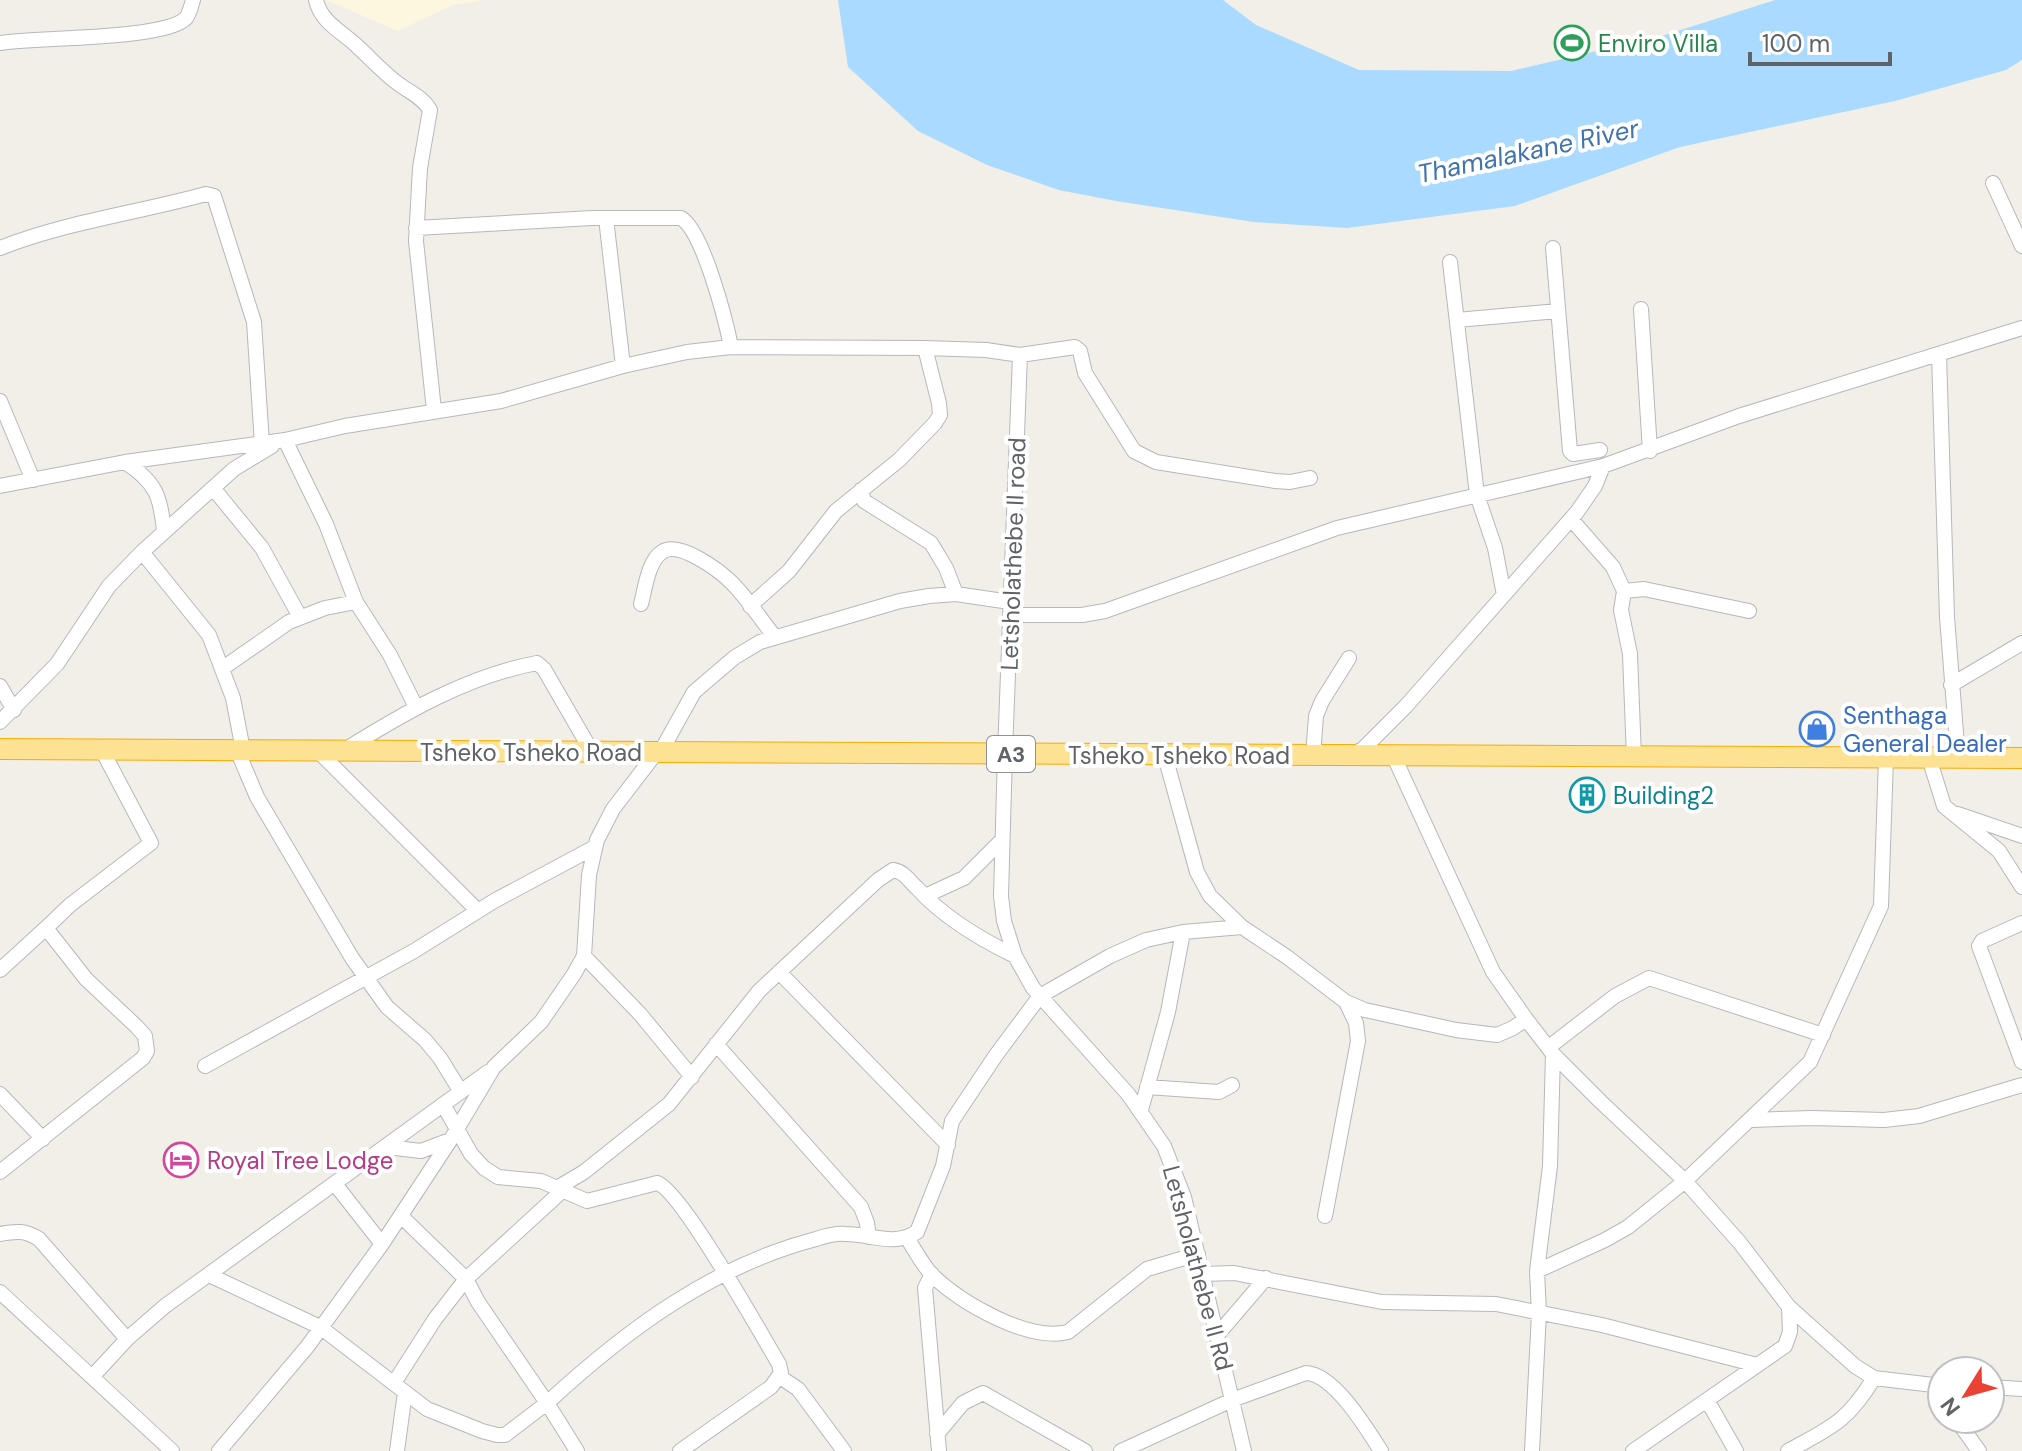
<svg xmlns="http://www.w3.org/2000/svg" width="2022" height="1451" font-family="'DM Sans',sans-serif">
	<style>
		.commercial { fill: #fef7e0 }
		.water { fill: #aadaff }
		.lines { fill: none; stroke-linecap: round; stroke-linejoin: round }
		.minor-casing { stroke: #b5b8bc; stroke-width: 16 }
		.highway-casing { stroke: #f9ab00; stroke-width: 22 }
		.minor { stroke: #fff; stroke-width: 14 }
		.highway { stroke: #fde293; stroke-width: 20 }
		.labels { text-anchor: middle; dominant-baseline: central; stroke-width: 8; stroke-linejoin: round; paint-order: stroke }
		.shield { fill: #fff; stroke: #8f9295; stroke-width: 2 }
		.shield-label { font-size: 22px; font-weight: bold; fill: #5f6368 }
		.leisure-label { font-size: 24px; fill: #27864d; stroke: #fff; text-anchor: start }
		.street-label { font-size: 24px; fill: #5f6368; stroke: #fff }
		.shop-label { font-size: 24px; fill: #366cbe; stroke: #fff; text-anchor: start }
		.culture-label { font-size: 24px; fill: #0d838f; stroke: #fff; text-anchor: start }
		.hotel-label { font-size: 24px; fill: #b23c85; stroke: #fff; text-anchor: start }
		.water-label { font-size: 26px; font-style: italic; fill: #4174aa; stroke: #fff }
	</style>
	<rect width="100%" height="100%" fill="#f1efe8"/>
	<path class="commercial" d="M326,0H485L452,5L398,31Z"/>
	<path class="water" d="M838,0H1223L1256,25L1359,70L1511,71L1665,35L1775,0H2022V60L2006,70L1895,101L1680,147L1515,206L1347,228L1254,222L1116,201L1059,190L987,165L918,131L848,67Z"/>
	<g class="lines">
		<g class="minor-casing">
			<path id="minor" d="M316,0C321,23 343,32 358,47C371,59 382,71 396,82C407,91 423,97 430,110L420,168L416,241L434,410
				M0,43C35,37 166,40 186,18C190,13 191,6 193,0
				M1993,183L2022,246
				M606,218L623,366
				M416,228L592,218H681C703,231 726,321 731,347
				M0,248C66,222 137,213 206,194L214,196L254,322L262,444
				M1553,248L1570,451L1573,454L1600,450
				M1450,262L1477,495L1495,548L1504,595
				M1641,309L1650,451
				M1457,320L1558,311
				M1939,354L1947,617L1958,758
				M1020,355L1005,753L1001,896L1004,921L1015,956L1033,988L1128,1094L1164,1146L1184,1197L1244,1451
				M0,401L33,480
				M285,440L326,524L356,602
				M125,462C156,482 161,497 164,532
				M0,486L125,462L285,440L345,426L501,401L623,366L687,352L731,347L925,348L986,350L1020,355L1075,347L1080,351L1085,373L1134,451L1156,462L1275,481L1290,482L1310,478
				M213,488L262,548L300,617
				M861,490L864,501L931,543L946,568L956,594
				M1571,519L1613,567L1624,591L1621,610L1630,654L1634,758
				M142,552L209,635L233,698L243,750
				M1624,591L1644,589L1749,611
				M641,604C645,589 648,561 662,552C679,540 720,571 732,583C748,599 761,620 775,637
				M750,606L789,571L836,511L899,460L935,423L940,415L939,403L925,348
				M1011,615H1082L1105,611L1337,528L1603,466L1739,416L2022,328
				M223,668L289,622L325,608L356,602L390,655L416,707
				M1951,685L2022,643
				M0,686L14,710
				M0,722L57,664L109,586L142,552L234,469L272,446
				M237,750L257,797L352,958L387,1007L425,1040L440,1058L461,1092
				M318,751L478,911
				M343,751C402,714 467,676 537,663L544,669L592,752
				M660,753L694,692L735,657L760,642L900,601L929,596L956,594L1010,602
				M1353,754L1363,749L1406,706L1577,512L1595,486L1603,466
				M1165,756L1197,872L1210,896L1242,927L1287,957L1346,1002L1365,1010L1456,1030L1497,1035L1513,1028L1526,1019
				M1313,756L1316,716L1322,701L1349,658
				M1394,757L1493,972L1526,1019L1553,1054L1601,1102L1685,1181L1740,1243L1789,1307L1855,1366L1874,1378L1942,1386
				M1929,758L1944,806L1999,851L2022,887
				M1958,814L2022,836
				M925,896L964,878L1002,840
				M2022,923L1982,941L1979,946L2022,1062
				M584,956L640,1014L692,1077
				M0,970L46,928
				M779,972L948,1145
				M716,1044L861,1207L867,1223L869,1237
				M1549,1047L1615,996L1649,978L1823,1035
				M205,1066L414,951L494,901L595,847
				M1147,1087L1219,1092L1232,1085
				M0,1094L43,1139
				M444,1106L471,1154L484,1168L498,1177L541,1181L587,1201L657,1183C681,1190 761,1334 779,1364L781,1373L771,1387L680,1451
				M1141,1110L1168,1012L1183,932
				M1751,1120L1812,1118L1884,1120L1919,1116L2022,1085
				M387,1147L421,1151L450,1140
				M0,1172L143,1058L147,1051L145,1036L137,1027L86,979L46,928L70,905L151,843L102,750
				M335,1184L382,1244
				M557,1188L584,1172L669,1104L759,991L878,880L893,870C905,872 908,880 917,888C944,918 980,939 1015,956
				M1325,1216L1358,1041L1356,1023L1346,1002
				M0,1234C16,1231 25,1230 39,1239L127,1339L165,1306L488,1072
				M907,1238C915,1250 922,1264 932,1275C961,1303 1028,1342 1068,1332L1147,1269L1198,1254
				M1537,1271L1605,1240L1628,1227L1685,1181L1810,1062L1881,906L1886,758
				M932,1274L925,1288L939,1451
				M1203,1274L1234,1273L1382,1302L1496,1304L1602,1325L1757,1365
				M209,1275L320,1327L427,1409L482,1431L497,1435H505L547,1403L478,1302L466,1279L401,1216
				M0,1292L172,1451
				M1218,1334L1266,1278
				M92,1377L127,1339
				M780,1377L798,1389L844,1451
				M394,1383L435,1319L466,1279L562,1191
				M1990,1387L2022,1389
				M1707,1400L1736,1451
				M1956,1419L1979,1451
				M937,1434L963,1403L983,1393L1085,1451
				M219,1451L307,1347L382,1244L451,1139L494,1067L541,1022L574,974L584,956L589,875L597,840L613,809L656,753
				M397,1451L405,1392
				M577,1451L547,1403C625,1331 712,1266 816,1239C825,1236 836,1233 846,1234C872,1234 893,1247 917,1232L943,1166L952,1121L996,1055L1040,996L1110,956L1146,940L1183,932L1242,927
				M1121,1451L1232,1400L1306,1373C1334,1374 1367,1429 1381,1451
				M1532,1451L1539,1313L1537,1271L1550,1166L1553,1054
				M1633,1451L1785,1346L1790,1332L1789,1307
				M1788,1451C1832,1427 1847,1422 1874,1378"/>
		</g>
		<g class="highway-casing">
			<path id="highway" d="M0,749L2022,758"/>
		</g>
		<use href="#minor" class="minor"/>
		<use href="#highway" class="highway"/>
	</g>
	<defs>
		<g id="stadium-ring" transform="scale(1.8)"><circle r="9.5" fill="#fff" stroke="#2e9e5b" stroke-width="1.5"/><path d="M0-5a6.5 5 0 1 0 0 10a6.5 5 0 1 0 0-10ZM-3.5-1.8h7v3.6h-7Z" fill="#2e9e5b"/></g>
		<g id="shop-ring" transform="scale(1.8)"><circle r="9.5" fill="#fff" stroke="#3f7fe0" stroke-width="1.5"/><path d="M-5-2.5h2.3a2.7 3.5 0 0 1 5.4 0H5L5.5 6h-11ZM-1.5-2.5h3a1.5 2.3 0 0 0-3 0Z" fill="#3f7fe0"/></g>
		<g id="building-ring" transform="scale(1.8)"><circle r="9.5" fill="#fff" stroke="#0f9aa8" stroke-width="1.5"/><path d="M-4-6H4V6H1V3H-1V6H-4ZM-2.5-4.3h1.7v1.8h-1.7ZM.8-4.3h1.7v1.8H.8ZM-2.5-1h1.7V.8h-1.7ZM.8-1h1.7V.8H.8Z" fill="#0f9aa8"/></g>
		<g id="hotel-ring" transform="scale(1.8)"><circle r="9.5" fill="#fff" stroke="#d1479c" stroke-width="1.5"/><path d="M-6-4.5h1.5V1H6V5H4.5V3h-9V5H-6ZM-4 0a1.8 1.8 0 1 1 3.6 0ZM.5 0V-2.5h3Q6-2.5 6 0Z" fill="#d1479c"/></g>
	</defs>
	<g fill-rule="evenodd">
		<use href="#stadium-ring" x="1572" y="43"/>
		<use href="#shop-ring" x="1817" y="729"/>
		<use href="#building-ring" x="1587" y="795"/>
		<use href="#hotel-ring" x="181" y="1160"/>
	</g>
	<g class="labels">
		<rect class="shield" x="987" y="736" width="48" height="36" rx="6"/>
		<g class="shield-label">
			<text x="1011" y="754">A3</text>
		</g>
		<g class="leisure-label">
			<text x="1598" y="43">Enviro Villa</text>
		</g>
		<g class="street-label">
			<text transform="translate(1013 554) rotate(-88)">Letsholathebe II road</text>
			<text x="531" y="752">Tsheko Tsheko Road</text>
			<text x="1179" y="755">Tsheko Tsheko Road</text>
			<text transform="translate(1198 1268) rotate(75)">Letsholathebe II Rd</text>
		</g>
		<g class="shop-label">
			<text x="1843" y="715">Senthaga<tspan x="1843" dy="28">General Dealer</tspan></text>
		</g>
		<g class="culture-label">
			<text x="1613" y="795">Building2</text>
		</g>
		<g class="hotel-label">
			<text x="207" y="1160">Royal Tree Lodge</text>
		</g>
		<g class="water-label">
			<text transform="translate(1528 151) rotate(-12)">Thamalakane River</text>
		</g>
	</g>
	<g transform="translate(1966 1395) rotate(233)"><circle r="38" fill="#ffffff" stroke="#bfc1c3" stroke-width="2"/>
	<path d="M0-6L14 30L0 20L-14 30Z" fill="#ea4335"/>
	<text y="-12" font-size="22" font-weight="bold" text-anchor="middle" fill="#5f6368">N</text>
	</g>
	<path d="M1750 52v12h140v-12" fill="none" stroke="#5f6368" stroke-width="4"/>
	<text x="1762" y="52" font-size="24" fill="#5f6368" stroke="#ffffff" stroke-width="6" paint-order="stroke">100 m</text>
</svg>
